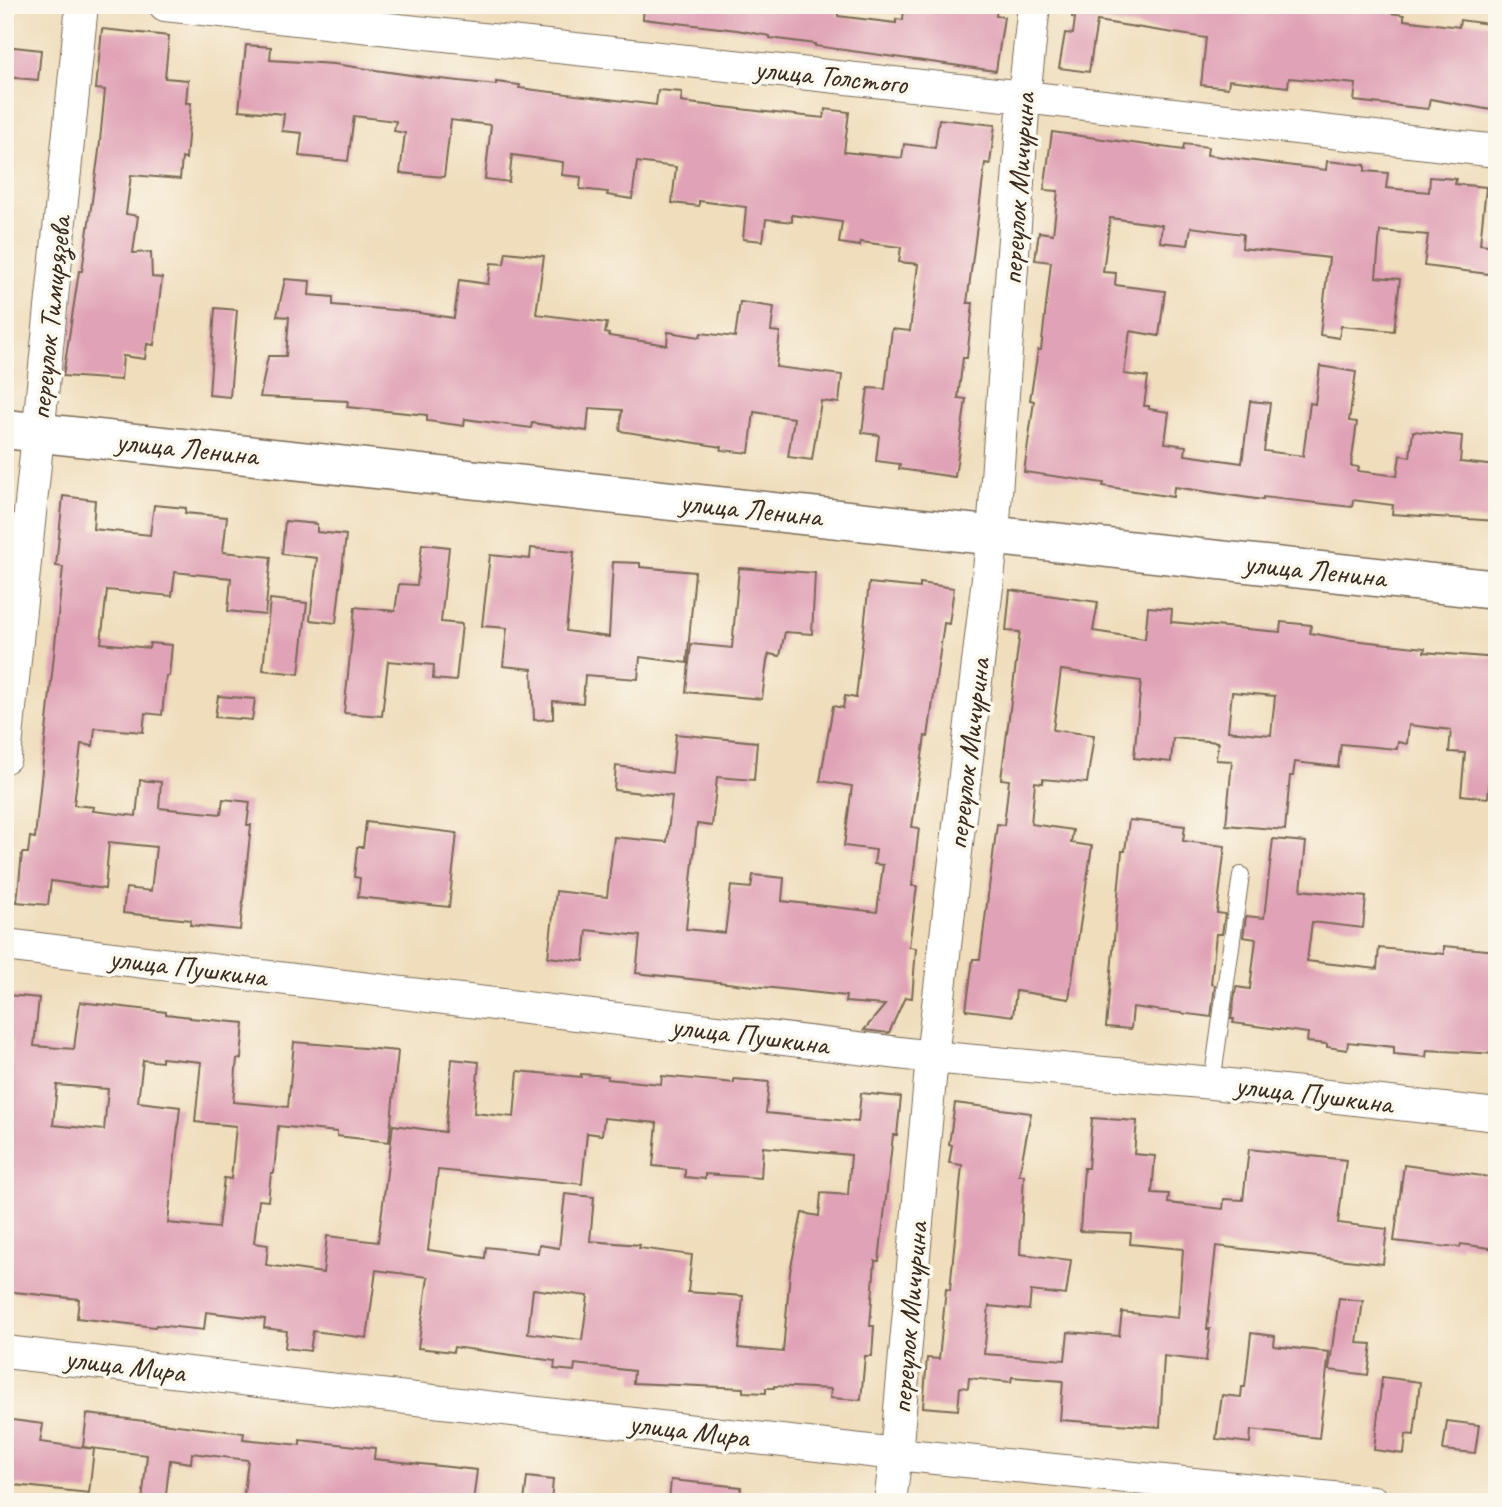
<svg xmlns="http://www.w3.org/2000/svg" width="1502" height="1507" font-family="Caveat,sans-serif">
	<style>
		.building { fill: #e0a2b6; fill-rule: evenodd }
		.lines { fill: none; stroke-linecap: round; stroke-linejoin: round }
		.service-casing { stroke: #7a6955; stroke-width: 18 }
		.minor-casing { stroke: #7a6955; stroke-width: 34 }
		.tertiary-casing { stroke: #7a6955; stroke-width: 41 }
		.service { stroke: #fff; stroke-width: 16 }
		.minor { stroke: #fff; stroke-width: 32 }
		.tertiary { stroke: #fff; stroke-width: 38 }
		.labels { text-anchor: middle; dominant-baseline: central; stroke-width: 7; stroke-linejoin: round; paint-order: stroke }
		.street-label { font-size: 30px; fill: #3b2a1e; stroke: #fbf7ec }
	</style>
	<rect width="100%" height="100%" fill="#fbf7ec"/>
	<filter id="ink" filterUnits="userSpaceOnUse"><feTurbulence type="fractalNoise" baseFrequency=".0143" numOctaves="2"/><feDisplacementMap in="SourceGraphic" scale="14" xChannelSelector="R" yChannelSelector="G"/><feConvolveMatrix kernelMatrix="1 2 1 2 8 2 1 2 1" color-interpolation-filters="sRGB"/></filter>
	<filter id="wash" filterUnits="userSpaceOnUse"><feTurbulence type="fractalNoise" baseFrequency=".00686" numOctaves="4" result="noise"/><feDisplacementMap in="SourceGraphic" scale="28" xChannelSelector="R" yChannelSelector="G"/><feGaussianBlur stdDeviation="1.57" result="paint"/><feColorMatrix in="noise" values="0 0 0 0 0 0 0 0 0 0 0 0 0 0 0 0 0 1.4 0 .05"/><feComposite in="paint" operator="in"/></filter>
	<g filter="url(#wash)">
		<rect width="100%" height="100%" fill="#efddbb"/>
		<g id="blocks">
			<path class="building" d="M644,5H828V10L838,11V16L896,23V19L903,20L904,7L917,9L918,5H997L996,16L1004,17L996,71L815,46V44L770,38V36L737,30L643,19Z
				M1073,5H1357L1390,9V13L1404,15V20L1459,27L1460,20L1497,25V111L1430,99L1428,109L1354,101L1356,84L1289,78L1288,87L1229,80L1228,88L1201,85L1206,38L1097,21L1089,72L1059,68L1065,33L1073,34L1075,18L1072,17Z
				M102,29L169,36L165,78L188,80L186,103H191L186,159L182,158L180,179L131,175L126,214L138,216L133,253L151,252L152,277L162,278L154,345L147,344L145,359L123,356L121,380L63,376L79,271H82L99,151L105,90L96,89Z
				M246,45L271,47L270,60L334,64L431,78L496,85V82L520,85L519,88L656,105L658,90L682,92L681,102L766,112L824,118L825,109L849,112L844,152L902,158L904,144L935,148L939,119L995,125L990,164L985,163L967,303H973L967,358H963L958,398L966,399L955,477L899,469L900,464L876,461L879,435L862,433L868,388L885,389L892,329L910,331L918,264L899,262L901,247L860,242V246L839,243L842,222L792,215V222L766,219L763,241L743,239L746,207L699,201V206L672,203L676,167L637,162L632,199L607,195L608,192L580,189L581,177L562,175L563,162L512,155L509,182L485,179L491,125L451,120L444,177L400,173L405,133L394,131L396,121L354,116L348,161L299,156L302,133L282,131L284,114L239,110Z
				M5,46L41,50L38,80L5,77Z
				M1052,132L1183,150L1184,144L1208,147L1207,155L1326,170L1327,161L1365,165V171L1388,173L1386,188L1429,192L1430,177L1456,179L1455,184L1486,187L1480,244L1497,246V275L1424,266L1428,235L1380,231L1376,277L1400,279L1394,331L1341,326L1339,338L1320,335L1329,258L1242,248L1243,234L1191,227L1188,245L1160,242L1162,225L1110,218L1103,272L1116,273L1115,285L1165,291L1159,336L1130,331L1124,374L1148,377L1144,406H1149V409L1169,412L1165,443L1186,446L1185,455L1242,463L1250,401L1270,403L1264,451L1303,456L1310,403L1315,404L1320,366L1356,372L1349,421L1357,422L1351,466L1359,467L1358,471L1397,476L1400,455L1410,457L1413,431L1462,436L1460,462L1497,466V521L1392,514L1393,505L1353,500L1352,507L1263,497V500L1174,487L1173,497L1103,486L1104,483L1024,472L1034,401L1030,400L1038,350H1041L1051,262L1035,260L1039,232L1053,234L1058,191L1044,190Z
				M506,252L544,256L536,314L607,323L605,333L609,334V336L667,345L668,332L700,337L701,333L735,337L740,302L774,307L771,331L780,332L776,367L842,375L839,403L821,401L812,460L788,457L794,418L754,412L749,453L721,450L722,447L620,431L622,410L589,408L587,431L532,423L531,428L465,419L464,426L427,421V415L347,407L348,401L260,397L268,356H286L289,317L277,316L285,279L310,281L309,295L333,297V305L406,311L454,318L459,280L488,284L491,263L504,264Z
				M215,308L237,310L230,397L209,395Z
				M63,496L95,500L93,529L150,535L154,505L186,508L185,513L227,517L223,552L271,557L265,615L228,611L231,578L175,572L172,596L107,590L101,643L149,648L150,643L172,645L169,676H166L162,715L145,713L143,732L95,728L93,746L81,744L74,805L94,807L93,811L136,816L140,780L161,782L159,808L221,814L223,799L250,802L247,825H251L240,930L190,925L191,920L123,913L126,888L151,891L156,847L109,842L105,889L51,881L48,905L17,902L22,853H28L30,837L35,838L63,567L56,566Z
				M285,521L317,524V532L346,535L336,623L310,620L317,558L282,554Z
				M422,544L449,547L441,622L462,624L456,681L433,679L434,665L388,661L382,716L344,713L355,607L395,611L399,584L417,585Z
				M531,548L574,552L566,631L609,637L613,562L640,563V567L695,572L687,663L640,657L638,679L585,675L583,703L553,701V719L534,720L532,669L503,666L507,628L482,626L490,555L530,559Z
				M739,568L815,573L812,634L785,632L780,656L769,654L767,661L762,699L686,692L691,644L732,648Z
				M869,583L920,588V583L954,588L949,624L944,623L928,737L925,736L912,827L919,828L912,886H917L909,947L916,948L912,998L905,997L889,1033L864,1030L885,1005L845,1002L846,996L636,973L640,936L587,930L584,961L548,957L556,891L607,897L614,837L667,842L672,796L614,790L616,766L672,773L676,734L757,742L754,780L717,777L712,826L697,824L686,929L725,933L731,886L751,888L753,875L784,878L782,901L877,912L883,865L874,864L876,850L844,846L852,786L820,781L833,706L843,708L845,696L856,698Z
				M1010,590L1098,602L1093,631L1145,639L1148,607L1172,609L1171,622L1280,632L1281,622L1311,625L1310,633L1343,639L1425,648L1424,652L1497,658V729H1494L1488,798L1461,795L1465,753L1449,752L1451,730L1409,725L1407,744L1398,742L1397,749L1341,744L1338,767L1295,762L1293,776H1290L1285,830L1226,825L1232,761L1216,760L1218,742L1173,738L1171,762L1134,758L1141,681L1061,670L1053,730L1094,735L1087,783L1043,779V783L1035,782L1031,824L1073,830L1071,843L1092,846L1069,999L1016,991L1013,1016L966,1010L973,959H980L997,824L1004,825L1009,780L1001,779L1020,632L1006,631ZM1232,692L1275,696L1271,735L1228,731Z
				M270,599L307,603L299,674L263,670Z
				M218,696L255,699L252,720L215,717Z
				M1129,820L1185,826L1183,841L1225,846L1217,913L1225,914L1222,934H1216L1211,984L1215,985L1211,1017L1133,1007L1131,1029L1106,1027L1122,851H1125Z
				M366,822L457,833L449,907L358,897L360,878L354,877L357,847H363Z
				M1273,839L1306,842L1301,890L1366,897L1363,928L1312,922L1307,961L1377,969L1379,948L1444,954V946L1497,951V1054L1427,1050L1426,1057L1394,1054V1047L1348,1042L1347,1050L1327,1047V1044L1307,1042L1308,1033L1233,1023L1234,1019H1231L1236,987L1250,989L1256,939L1243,937L1246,916L1264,918Z
				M7,995L39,998L34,1046L74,1049L80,1002L166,1012V1014L190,1017V1018L244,1023L241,1059H237L233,1102L288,1107L294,1042L398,1051L389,1142L337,1136V1132L278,1126L274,1173H271L268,1201L259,1200L254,1243L268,1245L266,1265L323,1273L327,1236L378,1242L393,1125L445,1132L452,1059L479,1062L474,1113L514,1117L518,1071L581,1077V1074L608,1076L607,1079L661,1084L662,1076L734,1083V1079L769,1082L766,1113L858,1122L861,1093L901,1097L897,1135H893L879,1261H875L870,1326H874L872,1356H865L861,1400L830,1398L831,1389L774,1386V1388H766V1393L743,1392V1388L633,1383L634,1371L575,1364L574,1371L554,1369L555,1361L454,1347L453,1352L418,1348L428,1277L376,1270L367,1338L313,1331L310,1351L285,1348L287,1331L264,1328L265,1319L206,1312L204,1330L156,1325L155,1327L77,1318L79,1299L5,1291V1114L13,1038H5ZM162,1058L201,1062L195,1122L236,1126L231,1179L224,1178L218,1228L168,1223L180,1107L138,1102L143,1060L162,1062ZM57,1085L108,1089L104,1130L53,1125ZM604,1118L657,1123L653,1166L685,1169V1177L705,1179V1174L761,1178L763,1147L851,1155L848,1195L821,1193L819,1216L802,1213L790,1272L783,1352L738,1348L743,1296L688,1292L692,1255L639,1248L640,1245L590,1241L594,1197L565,1194L559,1248L539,1245L538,1253L486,1247L485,1258L428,1250L438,1170L582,1184L587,1133L602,1135ZM533,1289L588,1296L582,1340L528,1333Z
				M955,1103L1031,1113L1019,1175H1024L1020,1254L1071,1260L1066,1295L1031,1291L1029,1310L989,1306L984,1354L1065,1360L1068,1332L1119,1336L1122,1312L1178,1318L1183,1249L1130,1244L1131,1233L1080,1231L1084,1168H1088L1092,1118L1137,1121L1134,1154L1155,1156L1152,1193L1169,1194L1168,1203L1223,1209L1224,1199L1243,1200L1249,1149L1346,1160L1338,1223L1387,1229L1383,1264L1216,1246L1207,1329H1210L1206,1361L1164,1356L1160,1427L1060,1420L1063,1381L1012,1377L1011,1382L969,1378L968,1388L960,1387L958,1410L923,1407L927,1358L939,1359L946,1289L950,1290L962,1165L949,1163L952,1145L949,1144Z
				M1404,1165L1497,1178V1249L1461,1244L1460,1247L1447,1246V1247L1394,1241Z
				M1339,1298L1363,1301L1357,1343L1372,1344L1368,1375L1329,1370Z
				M1251,1333L1275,1336L1274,1346L1329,1352L1319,1438L1251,1430L1250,1443L1216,1439L1222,1395L1241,1397L1242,1387H1245Z
				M1382,1377L1420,1382L1414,1435L1406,1434L1404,1454L1374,1450Z
				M87,1414L244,1433L243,1439L300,1445V1440L375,1448L374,1459L477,1470L473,1502H243L248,1460L192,1453L191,1463L170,1460L165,1502H142L147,1455L83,1447Z
				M5,1419L43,1424L40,1442L94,1449L89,1493L5,1484Z
				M1447,1421L1479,1425L1475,1453L1443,1450Z
				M527,1477L553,1480L551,1502H524Z
				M671,1480L741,1487L740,1502H669Z"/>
		</g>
	</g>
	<g filter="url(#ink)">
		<use href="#blocks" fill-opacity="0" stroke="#7a6955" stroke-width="2"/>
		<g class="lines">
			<g class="service-casing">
				<path id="service" d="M1212,1083L1241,875"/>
			</g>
			<g class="minor-casing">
				<path id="minor" d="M165,5L1024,97L1497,151
					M5,757L82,5
					M5,945L932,1057L1212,1083L1497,1115
					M5,1352L896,1454L1373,1502
					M890,1502L896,1454L932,1057L993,535L1024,97L1034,5"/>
			</g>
			<g class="tertiary-casing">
				<path id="tertiary" d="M5,429L1497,590"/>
			</g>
			<use href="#service" class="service"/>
			<use href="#minor" class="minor"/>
			<use href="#tertiary" class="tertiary"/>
		</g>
	</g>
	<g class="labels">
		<g class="street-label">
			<text transform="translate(831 76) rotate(6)">улица Толстого</text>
			<text transform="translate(1018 189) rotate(-86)">переулок Мичурина</text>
			<text transform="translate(50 318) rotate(-84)">переулок Тимирязева</text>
			<text transform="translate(187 448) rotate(6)">улица Ленина</text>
			<text transform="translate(751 509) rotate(6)">улица Ленина</text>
			<text transform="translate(1315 570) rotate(6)">улица Ленина</text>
			<text transform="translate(968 754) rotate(-83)">переулок Мичурина</text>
			<text transform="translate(188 967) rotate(7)">улица Пушкина</text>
			<text transform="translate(750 1035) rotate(7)">улица Пушкина</text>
			<text transform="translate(1314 1094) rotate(7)">улица Пушкина</text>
			<text transform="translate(909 1318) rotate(-85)">переулок Мичурина</text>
			<text transform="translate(125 1365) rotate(7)">улица Мира</text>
			<text transform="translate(689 1430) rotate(7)">улица Мира</text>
		</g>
	</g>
	<rect width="1502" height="1507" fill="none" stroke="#fbf7ec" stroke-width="28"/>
</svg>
